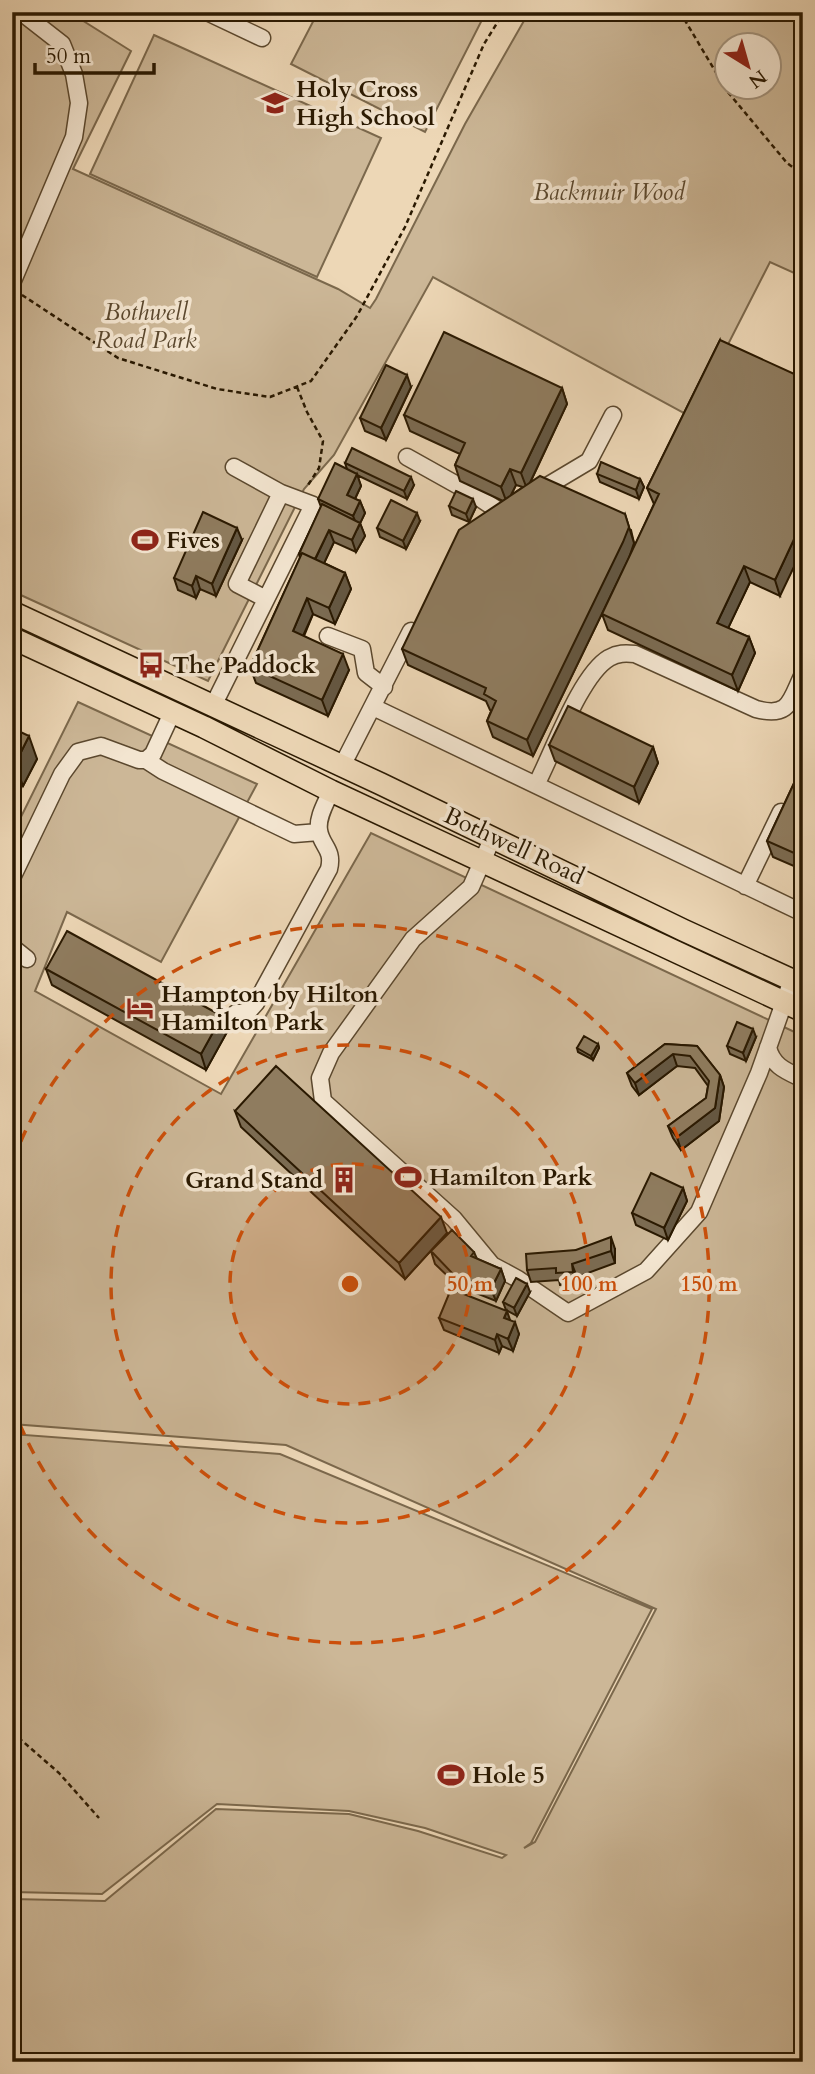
<svg xmlns="http://www.w3.org/2000/svg" width="815" height="2074" font-family="Cardo,serif">
	<style>
		.green { fill: #ccb797; stroke: #7b684c; stroke-width: 2; fill-rule: evenodd }
		.lines { fill: none; stroke-linecap: round; stroke-linejoin: round }
		.minor-casing { stroke: #5b482e; stroke-width: 19 }
		.major-casing { stroke: #2a1901; stroke-width: 24 }
		.path { stroke: #2a1901; stroke-width: 2.5; stroke-dasharray: 5 3.5; stroke-linecap: butt }
		.minor { stroke: #f3e5d0; stroke-width: 16 }
		.major { stroke: #edd7b6; stroke-width: 21 }
		.wall { fill: #7b6b52; stroke: #2a1901; stroke-width: 2; fill-rule: evenodd }
		.shaded-wall { fill: #645742; stroke: #2a1901; stroke-width: 2 }
		.building { fill: #8f7c5f; stroke: #2a1901; stroke-width: 2 }
		.ring { fill: none; stroke: #cc4f0a; stroke-width: 3.5; stroke-dasharray: 12 9 }
		.labels { text-anchor: middle; dominant-baseline: central; stroke-width: 7; stroke-linejoin: round; paint-order: stroke }
		.poi-label { font-size: 24px; font-weight: bold; fill: #2a1901; stroke: #f3e5d0; text-anchor: start }
		.park-label { font-size: 24px; font-style: italic; fill: #5b482e; stroke: #f3e5d0 }
		.street-label { font-size: 24px; fill: #2a1901; stroke: #f3e5d0 }
		.centre { fill: #cc4f0a; stroke: #f3e5d0; stroke-width: 3.5 }
		.ring-label { font-size: 21px; text-anchor: middle; font-weight: bold; fill: #cc4f0a; stroke: #f3e5d0; stroke-width: 7; stroke-linejoin: round; paint-order: stroke }
	</style>
	<rect width="100%" height="100%" fill="#edd7b6"/>
	<filter id="stains"><feTurbulence type="fractalNoise" baseFrequency=".00286" numOctaves="4"/><feColorMatrix values="0 0 0 0 .2 0 0 0 0 .09 0 0 0 0 .02 0 0 0 .5 -.17"/></filter>
	<radialGradient id="worn" r=".72"><stop offset=".6" stop-color="#630" stop-opacity="0"/><stop offset="1" stop-color="#630" stop-opacity=".3"/></radialGradient>
	<path class="green" d="M12,12H69L131,51L73,169L338,289L370,308L376,299L465,124L529,12H803V277L770,262L691,417L433,277L334,455L304,489L208,681L12,591ZM728,46H770V88H728Z
		M318,12H486L425,132L291,64Z
		M154,35L381,138L317,277L90,174Z
		M78,702L257,784L161,962L67,912L35,991L221,1094L371,833L803,1036V2062H12V1899L105,1901L216,1809L349,1814L418,1831L502,1858L506,1855L425,1828L349,1811L217,1804L102,1894L12,1892V1434L280,1454L652,1609L531,1843L524,1848L535,1842L656,1609L286,1445L12,1424V835Z"/>
	<g class="lines">
		<g class="minor-casing">
			<path id="minor" d="M207,12L262,38
				M12,283L74,137L79,103L74,74L62,44L21,12
				M407,457L475,495L502,513
				M234,467L281,493L237,584L266,599
				M537,492L589,461L613,415
				M328,636L362,649L366,673L384,687
				M213,706L313,505L281,493
				M373,707L803,913
				M146,760L163,771L294,834L319,832
				M342,766L411,631
				M536,785C553,753 580,675 609,658C618,653 625,653 635,654L756,709C790,718 790,701 803,674
				M492,839L471,887L413,939L331,1053L320,1078L323,1101L454,1219L492,1265L518,1279L568,1313L646,1271L699,1212L759,1073L792,980
				M12,878L62,774L78,752L101,746L139,760H146L153,754L172,713
				M745,886L781,812
				M12,947L27,959
				M236,1013H247L256,1003L329,869C334,849 321,846 319,830C317,817 326,803 331,791
				M768,1047C772,1066 786,1071 803,1079"/>
		</g>
		<g class="major-casing">
			<path id="major" d="M12,612L381,784L683,930L803,985
				M12,638L204,727L331,791L803,1011"/>
		</g>
		<path class="path" d="M680,12L727,91L787,163L803,175
			M12,219L14,236
			M22,295L118,358L217,389L270,397L311,381L357,316L405,227L484,44L504,12
			M297,387L307,412L323,441L319,468L308,485
			M12,1732L59,1773L99,1818"/>
		<use href="#minor" class="minor"/>
		<use href="#major" class="major"/>
	</g>
	<path class="wall" d="M720,340L780,596L750,582L728,628L749,637L755,653L738,691L608,630L602,614L620,576L533,756L493,737L487,721L491,711L490,710L486,701L408,665L402,649L503,501L460,481L455,465L460,454L410,431L404,415L562,388L567,404L530,483L631,530L634,543L630,556L654,504L647,488ZM516,485L523,487L511,495Z
		M411,387L386,440L365,431L360,418Z
		M345,463L414,485L407,499L357,475L361,486L355,499L360,501L365,513L360,523L365,536L356,552L334,542L324,563L345,573L351,589L335,624L313,614L304,636L349,670L328,716L256,683L250,667L300,558L299,554L321,507L318,499L347,469Z
		M597,474L640,479L644,487L639,499L600,482Z
		M449,506L476,507L469,522L452,515Z
		M420,521L406,549L380,537L377,528Z
		M242,540L216,596L200,589L196,598L178,590L174,578Z
		M12,728L37,759L23,786L12,781Z
		M549,745L653,747L658,763L639,803L555,761Z
		M803,764V870L773,857L767,841Z
		M46,969L227,1032L206,1070L52,985Z
		M756,1037L746,1061L730,1054L727,1046Z
		M598,1044L599,1048L593,1060L578,1052L577,1048Z
		M665,1044L697,1046L720,1075L724,1087L719,1121L681,1150L673,1138L668,1126L706,1098L708,1086L695,1068L677,1066L639,1095L632,1086L627,1073Z
		M235,1111L447,1233L405,1279L241,1127Z
		M683,1188L687,1201L668,1240L636,1225L632,1213Z
		M615,1249V1263L577,1277V1284L560,1285L559,1280L531,1282L527,1270L576,1250Z
		M431,1251L474,1252L477,1259L501,1269L505,1281L496,1301L458,1286L435,1264Z
		M530,1292L517,1316L506,1310L503,1302Z
		M439,1318L510,1320L519,1334L513,1351L502,1346L499,1353L444,1330Z"/>
	<path class="shaded-wall" d="M407,375L411,387L386,440L381,428Z
		M562,388L567,404L527,489L521,473Z
		M510,469L516,485L507,503L501,487Z
		M357,474L361,486L351,507L347,495Z
		M411,477L414,485L407,499L404,491Z
		M640,479L644,487L639,499L636,490Z
		M473,499L476,507L469,522L466,514Z
		M360,501L365,513L358,528L353,516Z
		M417,513L420,521L406,549L403,541Z
		M625,514L634,543L629,558L533,756L527,740Z
		M803,520V548L780,596L775,580Z
		M360,523L365,536L356,552L352,540Z
		M237,528L242,540L216,596L212,584Z
		M329,530L334,542L319,574L314,562Z
		M744,566L750,582L723,639L717,623Z
		M345,573L351,589L335,624L329,608Z
		M196,576L200,589L196,598L192,586Z
		M307,598L313,614L298,647L293,631Z
		M749,637L755,653L738,691L732,675Z
		M343,654L349,670L328,716L322,700Z
		M29,736L37,759L23,786L15,764Z
		M653,747L658,763L639,803L634,787Z
		M222,1016L227,1032L206,1070L201,1054Z
		M753,1029L756,1037L746,1061L743,1053Z
		M598,1044L599,1048L593,1060L591,1056Z
		M673,1054L677,1066L639,1095L635,1083Z
		M720,1075L724,1087L719,1121L681,1150L677,1137L715,1108Z
		M683,1188L687,1201L668,1240L664,1228Z
		M441,1217L447,1233L405,1279L399,1263Z
		M611,1237L615,1249V1263L611,1251Z
		M572,1264L577,1277V1284L573,1272Z
		M501,1269L505,1281L496,1301L491,1289Z
		M527,1284L530,1292L517,1316L514,1308Z
		M507,1311L511,1323L504,1318Z
		M515,1322L519,1334L513,1351L508,1339Z
		M497,1334L502,1346L499,1353L495,1340Z"/>
	<path class="building" d="M444,332L562,388L521,473L510,469L501,487L455,465L465,443L404,415Z
		M720,340L803,378V520L775,580L744,566L717,623L749,637L732,675L602,614L659,494L647,488Z
		M386,365L407,375L381,428L360,418Z
		M352,448L411,477L404,491L345,463Z
		M601,462L640,479L636,490L597,474Z
		M335,463L357,474L347,495L360,501L353,516L318,499Z
		M540,476L625,514L629,527L623,542L527,740L487,721L496,701L484,694L486,688L402,649L459,530Z
		M456,491L473,499L466,514L449,506Z
		M391,500L417,513L403,541L377,528Z
		M322,504L360,523L352,540L329,530L315,559L302,553L301,555L299,554Z
		M203,512L237,528L212,584L196,576L192,586L174,578Z
		M302,553L345,573L329,608L307,598L293,631L343,654L322,700L250,667Z
		M568,706L653,747L634,787L549,745Z
		M12,728L29,736L15,764L12,762Z
		M803,764V857L767,841Z
		M67,931L222,1016L201,1054L46,969Z
		M737,1022L753,1029L743,1053L727,1046Z
		M584,1036L598,1044L591,1056L577,1048Z
		M665,1044L697,1046L720,1075L715,1108L677,1137L668,1126L706,1098L709,1081L690,1056L673,1054L635,1083L627,1073Z
		M276,1066L441,1217L399,1263L235,1111Z
		M651,1173L683,1188L664,1228L632,1213Z
		M452,1230L474,1252L471,1256L501,1269L491,1289L453,1274L431,1251Z
		M611,1237V1251L572,1264L573,1272L556,1273V1268L527,1270L526,1254L576,1250Z
		M516,1278L527,1284L514,1308L503,1302Z
		M451,1289L507,1311L504,1318L515,1322L508,1339L497,1334L495,1340L439,1318Z"/>
	<circle cx="350" cy="1284" r="120" fill="#cc4f0a" fill-opacity=".12"/>
	<g class="ring">
		<circle cx="350" cy="1284" r="120"/>
		<circle cx="350" cy="1284" r="239"/>
		<path d="M13 1161A359 359 0 1 1 13 1407"/>
	</g>
	<defs>
		<g id="school-bare" transform="scale(2.1)"><path d="M0-5L7-2L0 1L-7-2ZM-4 1L0 2.5L4 1V4Q0 6-4 4Z" fill="#8f2418" stroke="#f3e5d0" stroke-width="2.5" paint-order="stroke"/></g>
		<g id="stadium-bare" transform="scale(2.1)"><path d="M0-5a6.5 5 0 1 0 0 10a6.5 5 0 1 0 0-10ZM-3.5-1.8h7v3.6h-7Z" fill="#8f2418" stroke="#f3e5d0" stroke-width="2.5" paint-order="stroke"/></g>
		<g id="bus-bare" transform="scale(2.1)"><path d="M-5-6H5V4H4V6H2V4H-2V6H-4V4H-5ZM-3.5-4V0h7V-4ZM-3.5 1.2v1.5H-2V1.2ZM2 1.2v1.5H3.5V1.2Z" fill="#8f2418" stroke="#f3e5d0" stroke-width="2.5" paint-order="stroke"/></g>
		<g id="hotel-bare" transform="scale(2.1)"><path d="M-6-4.5h1.5V1H6V5H4.5V3h-9V5H-6ZM-4 0a1.8 1.8 0 1 1 3.6 0ZM.5 0V-2.5h3Q6-2.5 6 0Z" fill="#8f2418" stroke="#f3e5d0" stroke-width="2.5" paint-order="stroke"/></g>
		<g id="building-bare" transform="scale(2.1)"><path d="M-4-6H4V6H1V3H-1V6H-4ZM-2.5-4.3h1.7v1.8h-1.7ZM.8-4.3h1.7v1.8H.8ZM-2.5-1h1.7V.8h-1.7ZM.8-1h1.7V.8H.8Z" fill="#8f2418" stroke="#f3e5d0" stroke-width="2.5" paint-order="stroke"/></g>
	</defs>
	<g fill-rule="evenodd">
		<use href="#school-bare" x="275" y="103"/>
		<use href="#stadium-bare" x="145" y="540"/>
		<use href="#bus-bare" x="151" y="665"/>
		<use href="#hotel-bare" x="140" y="1008"/>
		<use href="#stadium-bare" x="408" y="1177"/>
		<use href="#building-bare" x="344" y="1180"/>
		<use href="#stadium-bare" x="451" y="1775"/>
	</g>
	<g class="labels">
		<g class="poi-label">
			<text x="296" y="89">Holy Cross<tspan x="296" dy="28">High School</tspan></text>
			<text x="166" y="540">Fives</text>
			<text x="172" y="665">The Paddock</text>
			<text x="161" y="994">Hampton by Hilton<tspan x="161" dy="28">Hamilton Park</tspan></text>
			<text x="429" y="1177">Hamilton Park</text>
			<text x="323" y="1180" text-anchor="end">Grand Stand</text>
			<text x="472" y="1775">Hole 5</text>
		</g>
		<g class="park-label">
			<text x="609" y="192">Backmuir Wood</text>
			<text x="146" y="312">Bothwell<tspan x="146" dy="28">Road Park</tspan></text>
		</g>
		<g class="street-label">
			<text transform="translate(514 846) rotate(25)">Bothwell Road</text>
		</g>
	</g>
	<circle cx="350" cy="1284" r="10" class="centre"/>
	<g class="ring-label">
		<text x="470" y="1291">50 m</text>
		<text x="589" y="1291">100 m</text>
		<text x="709" y="1291">150 m</text>
	</g>
	<rect width="815" height="2074" fill="none" stroke="#edd7b6" stroke-width="42"/>
	<rect x="14" y="14" width="787" height="2046" fill="none" stroke="#2a1901" stroke-width="3.5"/>
	<rect x="21" y="21" width="773" height="2032" fill="none" stroke="#2a1901" stroke-width="2"/>
	<g transform="translate(748 66) rotate(143)"><circle r="33" fill="#f3e5d0" stroke="#a3937d" stroke-width="2"/>
	<path d="M0-5L12 26L0 18L-12 26Z" fill="#8f2418"/>
	<text y="-10" font-size="19" font-weight="bold" text-anchor="middle" fill="#2a1901">N</text>
	</g>
	<path d="M35 63v10h119v-10" fill="none" stroke="#2a1901" stroke-width="3.5"/>
	<text x="46" y="63" font-size="21" fill="#2a1901" stroke="#f3e5d0" stroke-width="5" paint-order="stroke">50 m</text>
	<rect width="100%" height="100%" filter="url(#stains)"/>
	<rect width="100%" height="100%" fill="url(#worn)"/>
</svg>
